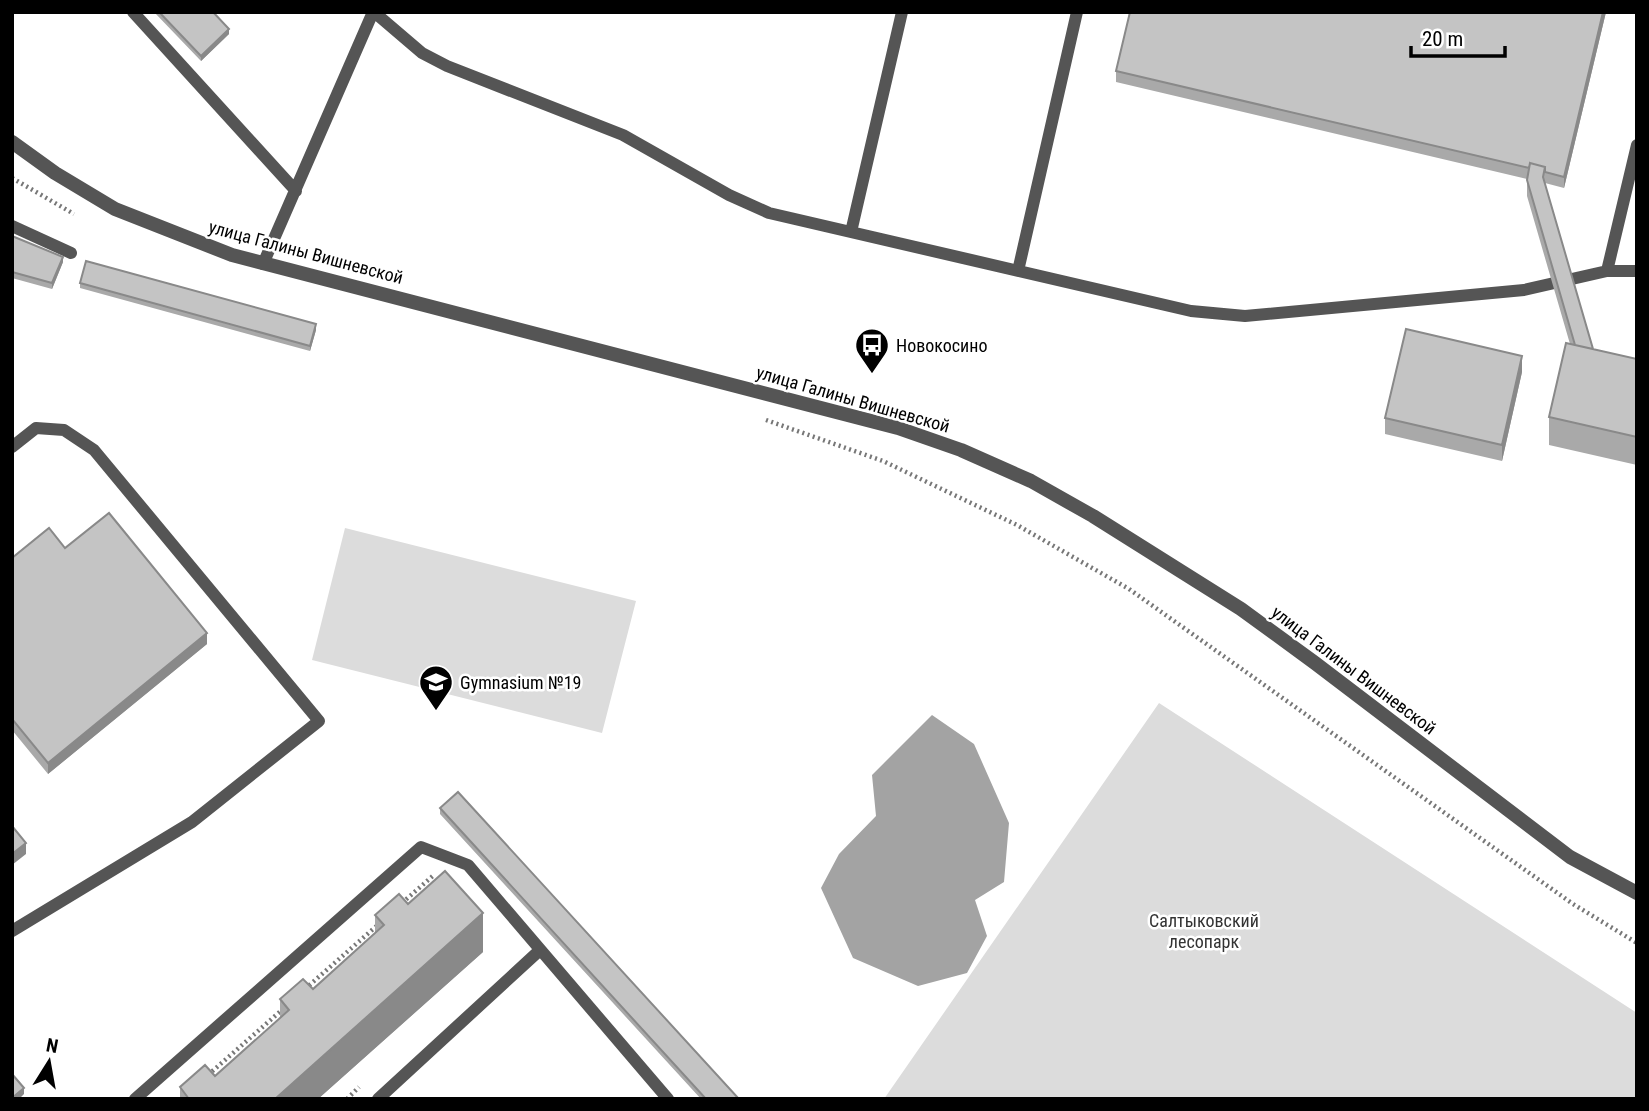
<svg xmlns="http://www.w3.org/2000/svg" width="1649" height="1111" font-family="'Roboto Condensed',sans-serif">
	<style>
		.green { fill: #dcdcdc }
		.water { fill: #a3a3a3 }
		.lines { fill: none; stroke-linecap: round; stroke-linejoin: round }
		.path { stroke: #777; stroke-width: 4.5; stroke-dasharray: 2 3.5; stroke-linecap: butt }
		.service { stroke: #555; stroke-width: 12 }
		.tertiary { stroke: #555; stroke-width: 14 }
		.wall { fill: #a9a9a9 }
		.shaded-wall { fill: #898989 }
		.building { fill: #c4c4c4; stroke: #898989; stroke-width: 2 }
		.labels { text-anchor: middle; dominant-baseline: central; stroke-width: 5; stroke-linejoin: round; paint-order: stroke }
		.street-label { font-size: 18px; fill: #000; stroke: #fff }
		.poi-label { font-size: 18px; fill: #000; stroke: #fff; text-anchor: start }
		.park-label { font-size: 18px; fill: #333; stroke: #fff }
	</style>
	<rect width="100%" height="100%" fill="#fff"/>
	<path class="green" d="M345,528L636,601L602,733L312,660Z
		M1159,703L1637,1013V1099H884Z"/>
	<path class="water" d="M932,715L974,744L1009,823L1004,882L975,900L987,936L967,973L918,986L853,958L821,888L839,854L876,816L872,775Z"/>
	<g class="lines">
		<path class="path" d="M12,178L74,214
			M766,420L883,461L1017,525L1129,589L1573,904L1637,943
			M402,903L435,874
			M305,989L380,923
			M208,1075L283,1009
			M347,1099L359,1087"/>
		<path class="service" d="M133,12L296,191
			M374,12L422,53L447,66L623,135L729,195L769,213L1191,311L1245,316L1524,290L1607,271H1637
			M12,226L71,253
			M851,232L902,12
			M263,264L373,12
			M1018,271L1077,12
			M1607,271L1637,145
			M12,447L36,428L64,430L94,450L319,721L192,822L12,931
			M135,1099L421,847L468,865L668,1099
			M378,1099L540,950"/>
		<path class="tertiary" d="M12,142L55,173L115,209L232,255L898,428L961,450L1031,481L1093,516L1241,609L1315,663L1570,857L1637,893"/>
	</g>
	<path class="wall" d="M154,12H213L229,34L201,61Z
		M1606,12L1564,188L1545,183V184L1593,350L1637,359V465L1549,445V417L1570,344L1527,196V179L1116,82V71Z
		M12,236L63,262L52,289L12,278Z
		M80,283L316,330L310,351L80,288Z
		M1522,372L1502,461L1385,434V418Z
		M65,548L207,644L48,774L12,730V558Z
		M440,808L739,1099H701L440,814Z
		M408,904L483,952L318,1099H180V1087L215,1076L280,1018V999L313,989L375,933V915Z"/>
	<path class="shaded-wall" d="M1603,12H1606L1564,188V177Z
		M229,29V34L201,61V56Z
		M63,257V262L52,289V283Z
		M316,324V330L310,351V346Z
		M1522,356V372L1502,461V445Z
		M207,633V644L48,774V763Z
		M26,843V854L12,865V854Z
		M483,913V952L318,1099H275Z
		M24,1088V1094L19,1099H12Z"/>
	<path class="building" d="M159,12H213L229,29L201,56Z
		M1130,12H1603L1564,177L1545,172V167L1530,163L1529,168L1116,71Z
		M1530,163L1545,167L1543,177L1593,349L1575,345L1527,180Z
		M12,236L63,257L52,283L12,272Z
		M86,261L316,324L310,346L80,283Z
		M1406,329L1522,356L1502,445L1385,418Z
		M1566,343L1637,359V437L1549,417Z
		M109,513L207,633L48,763L12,719V558L49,528L65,548Z
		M458,792L739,1099H706L440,808Z
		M12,826L26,843L12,854Z
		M445,871L483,913L275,1099H189L180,1087L205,1065L215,1076L289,1010L280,999L303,979L313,989L384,925L375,915L399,894L408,904Z
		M12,1074L24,1088L12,1098Z"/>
	<defs>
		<g id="bus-pin" transform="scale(1.75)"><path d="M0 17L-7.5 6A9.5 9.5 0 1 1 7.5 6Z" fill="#000" stroke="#fff"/><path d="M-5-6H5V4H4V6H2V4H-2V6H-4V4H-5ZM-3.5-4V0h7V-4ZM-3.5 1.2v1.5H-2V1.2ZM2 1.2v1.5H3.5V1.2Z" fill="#fff"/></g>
		<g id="school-pin" transform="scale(1.75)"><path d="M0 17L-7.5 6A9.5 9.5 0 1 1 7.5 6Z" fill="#000" stroke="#fff"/><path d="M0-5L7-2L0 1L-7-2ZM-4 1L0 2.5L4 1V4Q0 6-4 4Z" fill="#fff"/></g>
	</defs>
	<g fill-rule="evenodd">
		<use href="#bus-pin" x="872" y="345"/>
		<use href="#school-pin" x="436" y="682"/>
	</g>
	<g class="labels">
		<g class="street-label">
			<text transform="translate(306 252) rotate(15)">улица Галины Вишневской</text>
			<text transform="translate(853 399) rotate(16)">улица Галины Вишневской</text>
			<text transform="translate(1354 670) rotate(37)">улица Галины Вишневской</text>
		</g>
		<g class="poi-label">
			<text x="896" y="345">Новокосино</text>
			<text x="460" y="682">Gymnasium №19</text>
		</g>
		<g class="park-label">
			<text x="1204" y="920">Салтыковский<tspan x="1204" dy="21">лесопарк</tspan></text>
		</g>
	</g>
	<rect width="1649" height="1111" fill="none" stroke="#000000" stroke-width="28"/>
	<g transform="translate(49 1062) rotate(11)" stroke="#ffffff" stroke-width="5" paint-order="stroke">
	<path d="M0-5L12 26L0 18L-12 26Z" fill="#000000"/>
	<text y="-10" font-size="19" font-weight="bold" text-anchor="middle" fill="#000000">N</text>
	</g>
	<path d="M1411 46v10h94v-10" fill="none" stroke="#000000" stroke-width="3.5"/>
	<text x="1422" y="46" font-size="21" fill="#000000" stroke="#ffffff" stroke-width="5" paint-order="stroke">20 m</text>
</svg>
